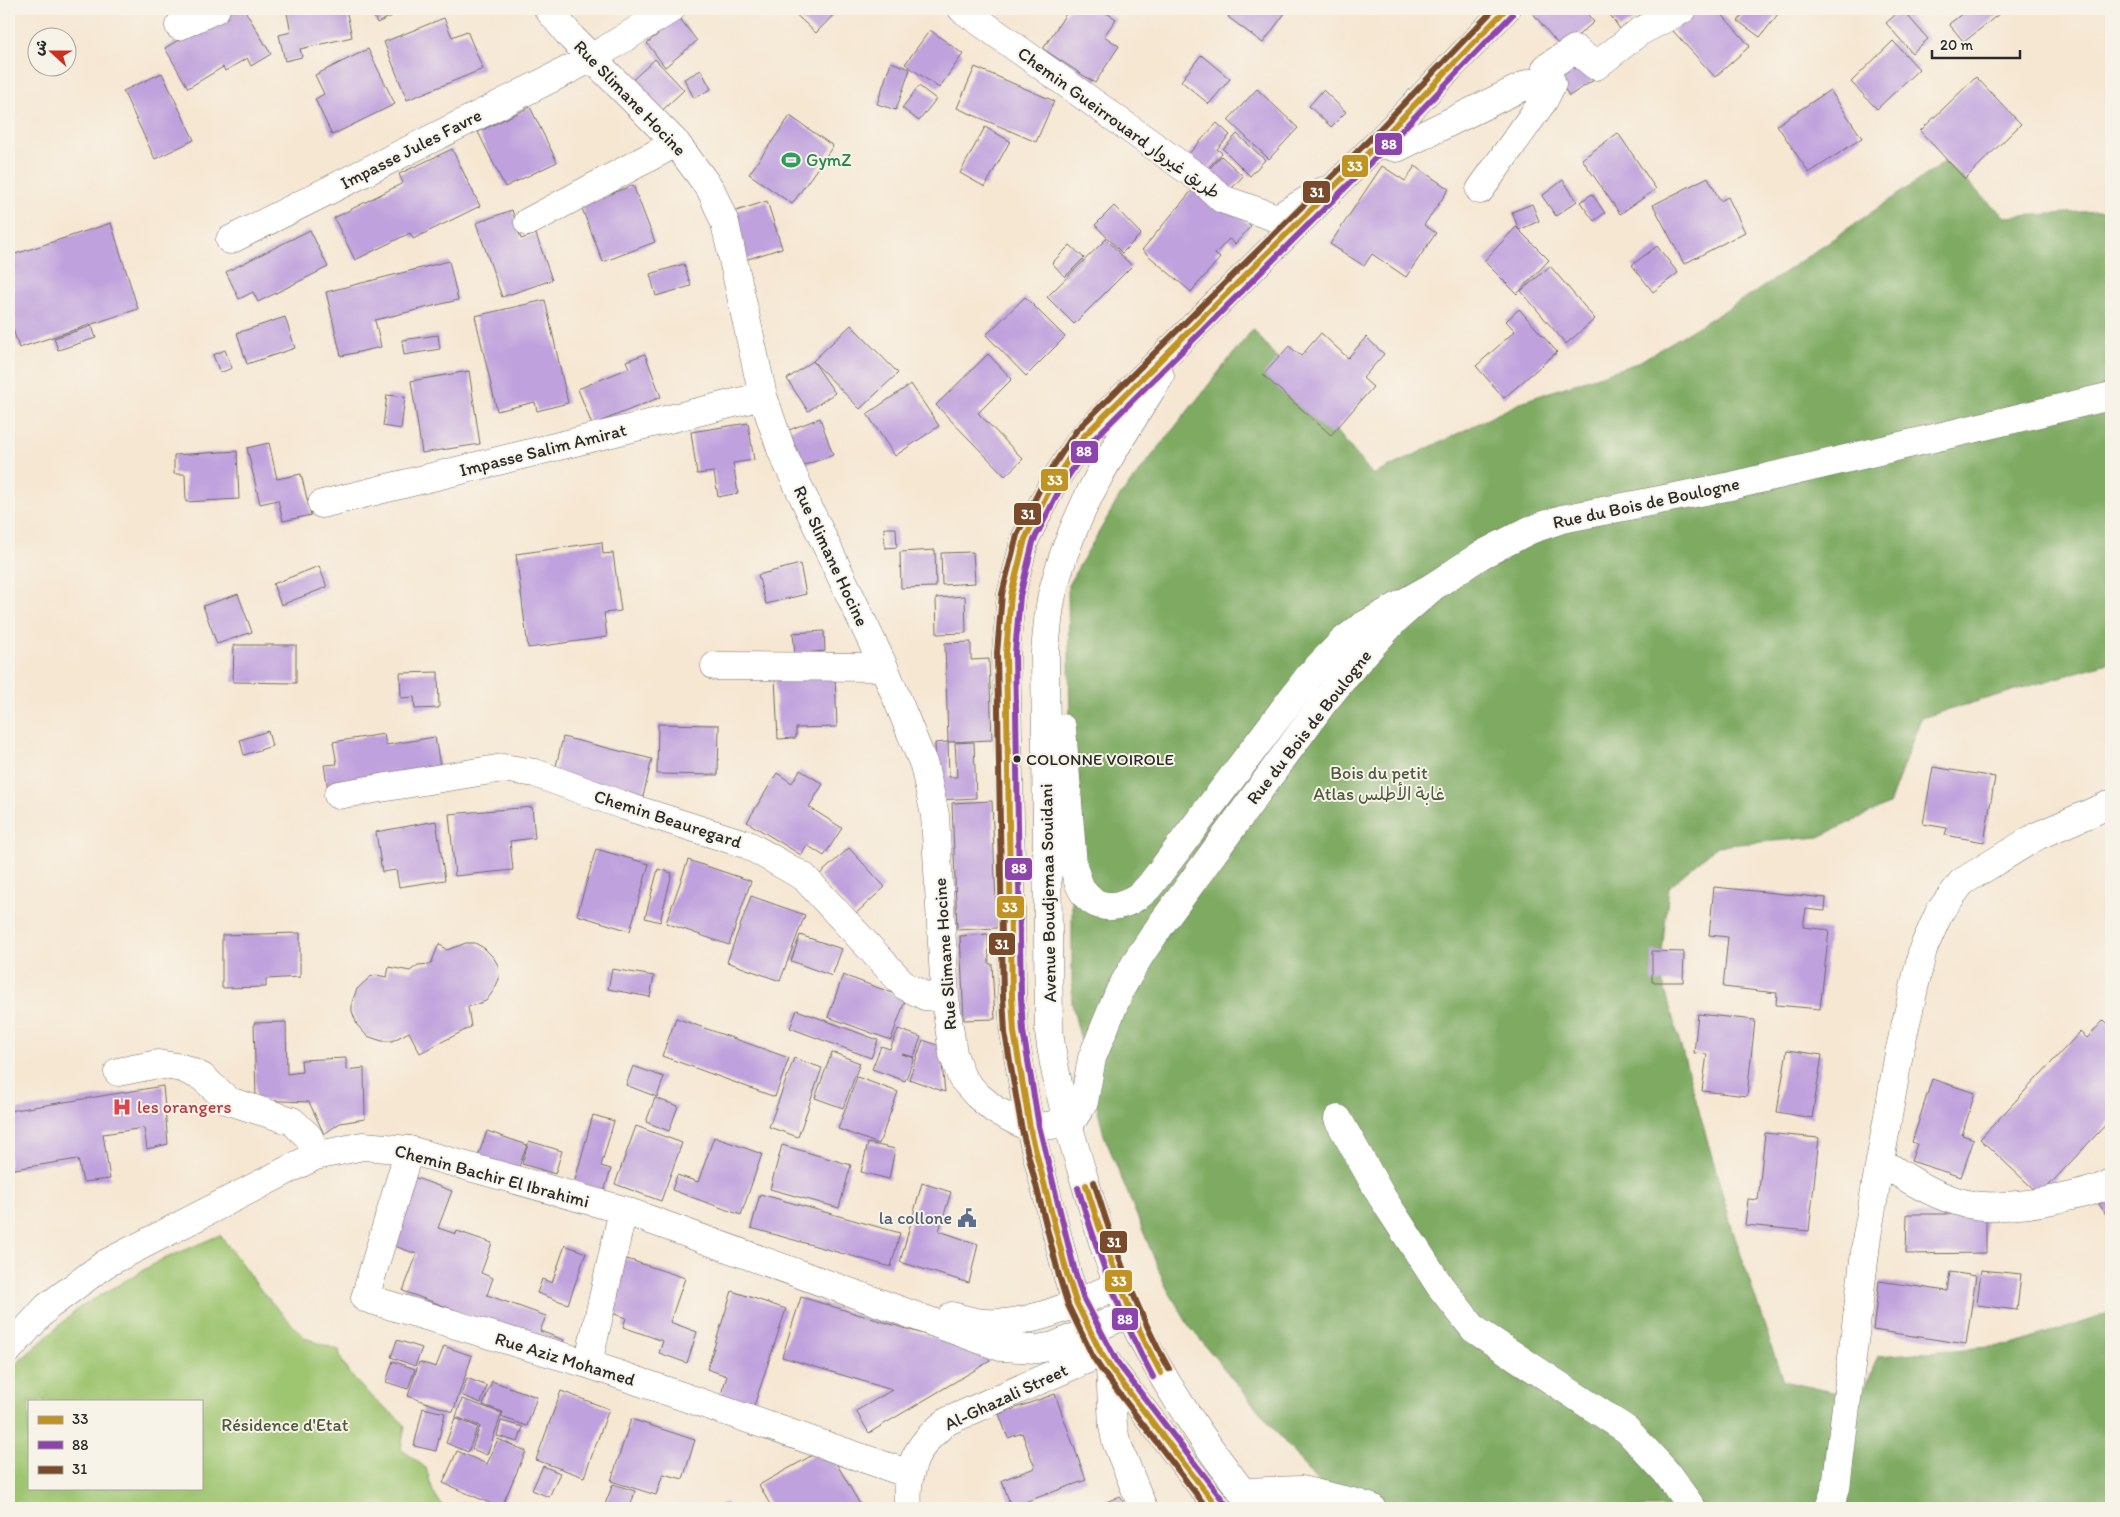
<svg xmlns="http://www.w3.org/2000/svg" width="2120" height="1517" font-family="Itim,'Playpen Sans Arabic',sans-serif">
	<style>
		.green { fill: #9ec570; stroke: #64784e; fill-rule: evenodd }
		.forest { fill: #7eaa62; stroke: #546a46 }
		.building { fill: #bfa1dd }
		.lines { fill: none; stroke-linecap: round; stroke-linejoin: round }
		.minor-casing { stroke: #726d66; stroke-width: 29 }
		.major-casing { stroke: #726d66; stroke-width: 29 }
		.minor { stroke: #fff; stroke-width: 28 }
		.major { stroke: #fff; stroke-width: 28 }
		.bus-1-casing { stroke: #f7f3e8; stroke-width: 10 }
		.bus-2-casing { stroke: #f7f3e8; stroke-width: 10 }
		.bus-3-casing { stroke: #f7f3e8; stroke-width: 10 }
		.bus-1 { stroke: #c09322; stroke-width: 6 }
		.bus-2 { stroke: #8e44ad; stroke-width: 6 }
		.bus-3 { stroke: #7a4b2a; stroke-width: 6 }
		.bus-dot { fill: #2b2b2b; stroke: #f7f3e8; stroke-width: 2 }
		.labels { text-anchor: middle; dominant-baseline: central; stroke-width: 4; stroke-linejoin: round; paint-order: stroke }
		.bus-label { font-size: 17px; fill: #2b2b2b; stroke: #f7f3e8; text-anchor: start }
		.street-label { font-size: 18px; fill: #2b2b2b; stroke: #f7f3e8 }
		.leisure-label { font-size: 18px; fill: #27864d; stroke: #f7f3e8; text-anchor: start }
		.park-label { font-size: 18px; fill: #4e5940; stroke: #f7f3e8 }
		.health-label { font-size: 18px; fill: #be3a42; stroke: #f7f3e8; text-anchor: start }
		.service-label { font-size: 18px; fill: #4e5e75; stroke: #f7f3e8; text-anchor: end }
		.line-badge { stroke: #f7f3e8; stroke-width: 2 }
		.badge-label { font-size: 14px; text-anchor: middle; font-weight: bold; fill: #fff }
	</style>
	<rect width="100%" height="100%" fill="#f7f3e8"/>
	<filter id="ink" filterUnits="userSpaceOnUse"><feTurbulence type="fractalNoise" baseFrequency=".02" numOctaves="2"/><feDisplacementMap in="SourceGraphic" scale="10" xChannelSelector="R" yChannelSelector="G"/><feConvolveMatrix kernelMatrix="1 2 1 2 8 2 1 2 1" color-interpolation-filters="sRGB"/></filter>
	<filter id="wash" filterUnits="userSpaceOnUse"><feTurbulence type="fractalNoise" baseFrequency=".0096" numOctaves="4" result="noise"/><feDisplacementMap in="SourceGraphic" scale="20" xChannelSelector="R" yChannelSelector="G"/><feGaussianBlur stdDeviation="1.12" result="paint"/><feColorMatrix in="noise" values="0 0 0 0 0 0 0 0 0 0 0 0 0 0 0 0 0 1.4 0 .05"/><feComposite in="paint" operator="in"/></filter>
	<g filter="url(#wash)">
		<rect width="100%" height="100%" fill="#f6e7d3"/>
		<path class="green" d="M220,1235L263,1293L305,1338L339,1350C343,1379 384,1405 405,1425L401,1449L426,1468L433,1492L444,1508H9V1374L14,1366L79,1308L157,1262ZM29,1401H201V1488H29Z"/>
		<path class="forest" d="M1945,162L2005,217L2111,210V662L1921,718L1889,804L1819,837L1717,846L1669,887L1660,972L1732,1228L1783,1381L1861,1398L1878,1356L2013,1345L2111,1312V1508H1339L1189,1326L1165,1285L1104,1135L1072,1004V882L1068,585L1120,496L1253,329L1373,475L1526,400L1637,363L1754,293Z"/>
		<g id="blocks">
			<path class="building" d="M230,9H244L271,54L251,66L247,58L225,71L223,67L188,88L165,48Z
				M286,9H346L352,37L300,49L302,57L285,61L279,35L291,32Z
				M370,9H407L377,23Z
				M790,9H839L816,33Z
				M1069,9H1100L1116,19L1104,36L1119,46L1095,83L1043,49Z
				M1232,9H1288L1263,43L1228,17L1233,10Z
				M1534,9H1583L1594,22L1562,49L1531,11Z
				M1606,9H1649L1620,29Z
				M1698,9H1717L1750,46L1715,77L1673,31Z
				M1748,9H1782L1760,37L1738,21Z
				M1902,9L1928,39L1912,53L1886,23Z
				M1968,9H2005L1964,42L1949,24Z
				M679,17L697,41L665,67L647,43Z
				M444,18L452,37L467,31L483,69L407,100L384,42Z
				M930,30L963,54L939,88L905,64Z
				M1893,41L1919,69L1877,109L1851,82Z
				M368,49L395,104L332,135L315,99L324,94L315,75Z
				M1201,55L1230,79L1209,104L1181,81Z
				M655,59L684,90L655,117L626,86Z
				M891,62L910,69L896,110L877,104Z
				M1587,62L1597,78L1569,96L1553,69L1571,65L1576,69Z
				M975,67L1054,101L1036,142L957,108Z
				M701,70L711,89L694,98L684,79Z
				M162,73L194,140L155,159L123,91Z
				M1976,77L2021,124L1965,179L1920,131Z
				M919,86L936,99L919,121L902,108Z
				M1257,89L1298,128L1269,159L1228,120Z
				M1323,90L1346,112L1331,127L1309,106Z
				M1830,90L1862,138L1809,173L1777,125Z
				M530,107L557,162L505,187L478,132Z
				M790,116L833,146L792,204L749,174Z
				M1217,123L1230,135L1217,149L1222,153L1199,178L1182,161Z
				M985,127L1010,141L985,187L960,173Z
				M1618,133L1656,189L1620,214L1582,159Z
				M1237,134L1265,160L1250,176L1223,149Z
				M452,149L480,206L413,239L410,233L355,260L334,218L403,183L399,174Z
				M1221,156L1243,176L1224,197L1203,176Z
				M1382,166L1405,181L1415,166L1449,189L1424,225L1436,233L1406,277L1372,254L1364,266L1330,244Z
				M1708,177L1720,201L1728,197L1745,232L1684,264L1653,205Z
				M1563,180L1577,201L1556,216L1542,196Z
				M1199,182L1251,226L1235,244L1229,239L1215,254L1220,258L1191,292L1142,250Z
				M633,185L655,242L603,262L581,206Z
				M1592,194L1605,213L1594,221L1580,202Z
				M767,201L782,248L745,260L730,213Z
				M1532,204L1539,221L1519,230L1512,212Z
				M1114,206L1141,234L1122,253L1095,225Z
				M512,210L521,239L536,234L552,280L502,297L476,223Z
				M111,223L138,309L19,348L9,317V256Z
				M1516,227L1549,260L1517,294L1484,261Z
				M310,230L328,267L258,302L253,292L239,299L226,272Z
				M1106,239L1132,266L1074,324L1047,297Z
				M1070,245L1084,258L1065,277L1052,263Z
				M1657,246L1678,273L1653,292L1632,265Z
				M449,261L458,300L375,320L381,347L341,356L326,292Z
				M684,264L691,286L656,296L650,274Z
				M1550,266L1595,319L1566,344L1521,291Z
				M1025,297L1065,337L1026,376L986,335Z
				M545,300L568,403L537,411L535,402L497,411L475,316Z
				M1519,309L1557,352L1504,398L1476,366L1515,331L1506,321Z
				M285,317L295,348L247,364L237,333Z
				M851,325L898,373L860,409L813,361L835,393L808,411L787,379L813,361Z
				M92,326L96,338L58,350L54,338Z
				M1321,333L1348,358L1366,337L1384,354L1363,378L1373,387L1331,435L1263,375L1289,346L1301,356Z
				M438,335L440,349L404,355L402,340Z
				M225,350L232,368L220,373L213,355Z
				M645,354L661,397L592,425L578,389L629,368L626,361Z
				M988,354L1012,379L978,413L1023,459L1005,476L936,405Z
				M469,371L480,444L422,453L411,381Z
				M911,384L939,426L895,456L867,414Z
				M387,395L405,397L401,429L383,426Z
				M820,418L833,455L802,466L789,430Z
				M748,423L754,460L733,463L738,493L718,497L714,472L697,474L691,432Z
				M269,443L277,479L301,474L311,515L283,521L278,500L260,504L247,448Z
				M237,451L239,499L186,502L185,474H174V455Z
				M884,528H896L897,547L885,548Z
				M602,542L603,554L613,553L621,611L604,613L607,637L528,648L516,554Z
				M935,550L936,587L901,588L900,552Z
				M973,552L975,583L942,585L941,553Z
				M800,564L806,594L766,604L758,575Z
				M319,566L327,587L281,605L273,584Z
				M238,594L252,632L217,644L203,606Z
				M965,596L966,633L937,634L936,598Z
				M824,631L825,651L795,654L793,633Z
				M971,642V660L989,659L992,740L948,742L945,643Z
				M234,645H296V683L233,682Z
				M438,672L439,708L415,709L414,697L401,698L400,673Z
				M835,675L837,727L796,728V738L778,739L775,678Z
				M658,724L719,725L718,775L657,774Z
				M268,731L272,746L244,755L240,740Z
				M384,734L386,745L435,737L442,778L329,796L324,765L337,764L333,742Z
				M563,737L652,759L641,805L552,783Z
				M948,742L949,777H957L955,743L974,742L976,798L937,800L935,743Z
				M1933,767L1995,777L1984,842L1945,835L1947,828L1923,824Z
				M800,770L823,784L809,807L842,828L824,856L807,845L801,855L747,822L777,773L792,783Z
				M992,801L997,928L957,930L952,803Z
				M532,807L535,838L510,841L513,870L455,876L449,814Z
				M436,821L445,880L399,887L396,870L382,872L376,832Z
				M849,848L885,887L854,915L819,875Z
				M596,849L649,864L630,931L577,915Z
				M688,860L751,881L729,945L666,923Z
				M658,869L672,873L660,922L645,918Z
				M1714,887L1826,898L1825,911L1806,909L1803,927L1829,930L1820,1009L1776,1005L1777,993L1723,987L1728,937L1709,935Z
				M751,896L805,915L780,981L727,962Z
				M300,933V977L266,979V987L222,988V935Z
				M988,934L989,964H992L995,1019L964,1020L960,936Z
				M800,935L842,949L832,976L791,961Z
				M466,943H475L484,948L493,957L498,965L499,979L494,990L486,1001L468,1007L471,1027L420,1053L409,1032L392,1041H382L367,1036L357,1025L352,1011V1002L357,989L370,977L376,975L387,977L389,967L410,971L418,965L431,964L439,944L447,950Z
				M1652,951L1684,952L1683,982H1652Z
				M612,969L654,976L650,997L608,989Z
				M843,975L906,998L891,1040L828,1017Z
				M797,1010L878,1040L871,1058L790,1028Z
				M1698,1014L1755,1020L1747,1096L1702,1091L1707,1054L1694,1053Z
				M676,1018L789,1058L775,1097L662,1056Z
				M2104,1020L2111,1027V1119L2040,1195L1980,1139L2080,1032L2087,1038Z
				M286,1022L287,1074L302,1072L301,1060L346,1058V1070L364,1068L365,1119L340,1123L324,1134L309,1102L256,1100L254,1023Z
				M898,1029L921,1037L914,1057L902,1054L914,1058L905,1081L872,1069L881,1046L890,1049Z
				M923,1040L940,1046L945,1092L909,1079Z
				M1787,1050L1822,1055L1812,1118L1777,1112Z
				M832,1052L860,1063L843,1108L815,1098Z
				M794,1058L822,1068L798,1137L769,1127Z
				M633,1066L664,1077L657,1097L626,1085Z
				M857,1077L898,1092L879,1144L838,1129Z
				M1932,1079L1975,1093L1962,1135L1974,1139L1961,1177L1911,1161L1917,1144L1912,1142Z
				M163,1086L168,1144L147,1149L144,1128L103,1134L110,1179L83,1182L78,1159L9,1170V1111Z
				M655,1098L678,1106L669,1131L646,1122Z
				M593,1115L614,1121L601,1166L611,1169L603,1195L573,1187Z
				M636,1126L682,1143L661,1201L615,1184Z
				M487,1131L527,1145L517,1172L477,1159Z
				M1765,1133L1819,1138L1809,1231L1745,1225L1748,1199L1758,1200Z
				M714,1137L762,1154L741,1215L672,1190L677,1175L698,1182Z
				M529,1141L562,1151L555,1174L522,1164Z
				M868,1143L895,1149L889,1179L861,1172Z
				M782,1145L851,1165L839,1208L770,1189Z
				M411,1176L452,1191L438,1228L456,1234L457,1231L492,1243L481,1273L493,1278L487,1295L546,1316L540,1331L564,1340L561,1349L403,1291L417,1254L386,1243Z
				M922,1183L951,1192L939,1231L978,1244L969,1283L900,1262Z
				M760,1194L900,1233L891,1267L751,1228Z
				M2111,1195V1222L2099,1204Z
				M1907,1214H1986V1253L1906,1254Z
				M565,1245L586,1253L568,1304L537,1293L542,1279L552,1283Z
				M621,1257L685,1278L670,1322L697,1332L687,1363L659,1353L663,1341L623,1327L626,1318L603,1310Z
				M1981,1270L2021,1274L2017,1310L1977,1305Z
				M1950,1272L1976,1276L1966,1344L1873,1330L1879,1281L1947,1291Z
				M732,1291L786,1309L752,1412L719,1400L727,1376L707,1369Z
				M801,1297L986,1353L990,1361L869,1433L856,1411L892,1390L782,1357Z
				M397,1340L422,1348L415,1366L391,1357Z
				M444,1346L472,1356L453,1412L408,1396L419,1362L436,1367Z
				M393,1361L415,1369L408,1389L386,1382Z
				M467,1378L487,1386L481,1403L461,1395Z
				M492,1381L537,1397L527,1426L501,1417L503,1412L483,1405Z
				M561,1391L609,1409L584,1477L536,1460Z
				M1055,1394L1086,1480L1011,1507L1002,1480L1035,1468L1022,1433L1008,1438L999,1414Z
				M462,1399L502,1413L487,1455L472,1449L480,1426L456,1417Z
				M423,1408L445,1413L436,1451L414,1446Z
				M455,1418L478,1427L468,1452L446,1443Z
				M631,1419L695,1440L683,1479L663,1474L656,1495L611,1481Z
				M501,1421L523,1427L518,1442L497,1436Z
				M498,1439L526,1451L501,1508L443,1483L457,1451L487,1464Z
				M827,1447L862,1508H772L759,1485Z
				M543,1466L560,1473L549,1497L532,1490Z
				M613,1484L635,1491L630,1508L604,1507Z
				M1120,1496L1126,1508H1093Z
				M726,1502L729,1508H713Z"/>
		</g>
	</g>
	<g filter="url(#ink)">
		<use href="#blocks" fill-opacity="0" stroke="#726d66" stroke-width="1"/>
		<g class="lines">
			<g class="minor-casing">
				<path id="minor" d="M548,9L572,38L676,143L711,190L725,223L763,396L782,452L884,667L924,765L935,815L945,998L953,1054L962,1078L977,1095L995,1110L1030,1128L1067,1123L1073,1119L1084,1102L1092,1058L1120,990L1139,957L1162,923L1323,703L1355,664L1394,621L1434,586L1481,555L1530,530L1562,519L1731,486L2111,396
					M962,9L1203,181L1222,199L1277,218L1323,191
					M179,26L216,9
					M1552,84L1546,68L1575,49L1596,66L1639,32L1683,9
					M1378,143L1397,148L1530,83L1552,84L1544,100L1480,190
					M528,222L676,143
					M230,240L592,58L671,9
					M322,504L763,396
					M715,666L884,667
					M338,795L503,768L535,773L625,806L748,845L804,877L905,986L925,996L945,998
					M118,1072L158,1064L182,1068L202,1077L229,1101L292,1121L309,1137L315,1156
					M1338,1119L1382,1197L1440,1286L1474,1329L1627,1430L1666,1472L1692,1508
					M409,1150L365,1298L588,1364L909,1474
					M1880,1161C1909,1180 1948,1205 1984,1206C2008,1207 2034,1204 2057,1199C2076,1195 2094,1192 2111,1183
					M588,1364L623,1210
					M1110,1367L1113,1426L1116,1441L1143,1508
					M1242,1492L1302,1490L1357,1503L1372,1508
					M908,1508C905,1469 916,1444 948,1421L1101,1353
					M1829,1508L1836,1488L1867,1236L1899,1053L1923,949L1940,911L1962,882L2037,836L2111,804"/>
			</g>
			<g class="major-casing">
				<path id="major" d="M1160,376C1116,444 1071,514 1052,595C1048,613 1047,633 1045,652L1049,1031C1055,1083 1070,1132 1085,1182C1098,1226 1111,1272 1130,1314C1163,1384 1207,1448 1255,1508
					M1062,728L1073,865C1076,875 1078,885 1084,893C1102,918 1136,903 1151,884L1309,676L1343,641L1361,627L1434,586
					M952,1316C963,1319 975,1323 986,1323C1033,1326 1077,1302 1119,1285
					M9,1349L47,1307L105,1264L315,1156L363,1146L409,1150L623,1210L1001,1347L1037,1349L1054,1346L1130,1313
					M1218,1508L1110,1367L1101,1353L1076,1302L1067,1274L1030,1128L1014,1032L1012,997L1011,863L1006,653L1011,595L1025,539L1053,483L1083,437L1378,143L1506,9"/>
			</g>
			<use href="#minor" class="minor"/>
			<use href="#major" class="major"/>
			<g class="bus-1-casing">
				<path id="bus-1" d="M1086,1185C1106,1250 1128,1313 1161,1373
					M1218,1508L1110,1367L1101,1353L1076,1302L1067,1274L1030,1128L1014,1032L1012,997L1006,653L1011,595L1025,539L1053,483L1083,437L1378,143L1506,9"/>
			</g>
			<g class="bus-2-casing">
				<path id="bus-2" d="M1078,1188C1098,1253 1120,1317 1153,1377
					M1225,1503L1117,1362L1084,1299L1075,1272L1039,1126L1023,1031L1021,997L1015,653L1020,596L1033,542L1061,487L1090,443L1384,149L1512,15"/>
			</g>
			<g class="bus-3-casing">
				<path id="bus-3" d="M1094,1182C1114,1247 1136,1310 1169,1369
					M1207,1508L1103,1372L1093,1357L1068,1305L1059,1276L1022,1130L1005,1033L1003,997L997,653L1002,594L1017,535L1045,479L1076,431L1372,137L1494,9"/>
			</g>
			<use href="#bus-1" class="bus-1"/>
			<use href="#bus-2" class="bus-2"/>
			<use href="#bus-3" class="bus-3"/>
		</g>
	</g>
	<defs>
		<g id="stadium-bare" transform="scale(1.5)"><path d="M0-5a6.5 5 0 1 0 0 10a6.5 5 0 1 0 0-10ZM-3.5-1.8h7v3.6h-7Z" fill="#2e9e5b" stroke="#f7f3e8" stroke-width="2.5" paint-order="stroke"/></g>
		<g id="hospital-bare" transform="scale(1.5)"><path d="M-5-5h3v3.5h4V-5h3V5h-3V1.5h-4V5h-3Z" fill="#e0444e" stroke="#f7f3e8" stroke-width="2.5" paint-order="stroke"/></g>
		<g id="civic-bare" transform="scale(1.5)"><path d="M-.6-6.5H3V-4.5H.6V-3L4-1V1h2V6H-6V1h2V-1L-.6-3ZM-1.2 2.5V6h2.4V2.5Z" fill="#5c6f8a" stroke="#f7f3e8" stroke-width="2.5" paint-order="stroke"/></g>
	</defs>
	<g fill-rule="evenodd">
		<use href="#stadium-bare" x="791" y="160"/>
		<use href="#hospital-bare" x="122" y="1107"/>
		<use href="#civic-bare" x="967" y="1218"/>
	</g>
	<circle class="bus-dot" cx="1017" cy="759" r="4.5"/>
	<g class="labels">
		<g class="bus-label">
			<text x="1026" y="759">COLONNE VOIROLE</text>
		</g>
		<g class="street-label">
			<text transform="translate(630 98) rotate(46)">Rue Slimane Hocine</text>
			<text transform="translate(1119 123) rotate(36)">Chemin Gueirrouard طريق غيروار</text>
			<text transform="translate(411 149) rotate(-27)">Impasse Jules Favre</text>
			<text transform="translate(543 450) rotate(-14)">Impasse Salim Amirat</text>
			<text transform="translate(1646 503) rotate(-12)">Rue du Bois de Boulogne</text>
			<text transform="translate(831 556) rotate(65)">Rue Slimane Hocine</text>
			<text transform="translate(1309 727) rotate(-52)">Rue du Bois de Boulogne</text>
			<text transform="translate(668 819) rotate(18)">Chemin Beauregard</text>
			<text transform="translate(1048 893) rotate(-91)">Avenue Boudjemaa Souidani</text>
			<text transform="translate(945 954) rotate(-94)">Rue Slimane Hocine</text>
			<text transform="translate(492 1176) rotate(15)">Chemin Bachir El Ibrahimi</text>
			<text transform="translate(565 1359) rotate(17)">Rue Aziz Mohamed</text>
			<text transform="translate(1006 1397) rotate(-25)">Al-Ghazali Street</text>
		</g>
		<g class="leisure-label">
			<text x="806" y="160">GymZ</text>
		</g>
		<g class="park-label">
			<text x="1379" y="773">Bois du petit<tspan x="1379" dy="21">Atlas غابة الأطلس</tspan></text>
			<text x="285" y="1425">Résidence d'Etat</text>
		</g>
		<g class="health-label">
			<text x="137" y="1107">les orangers</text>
		</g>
		<g class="service-label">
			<text x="952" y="1218">la collone</text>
		</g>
	</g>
	<g class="line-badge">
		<rect x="1374" y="132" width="29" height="24" rx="5" fill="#8e44ad"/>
		<rect x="1341" y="154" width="28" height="24" rx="5" fill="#c09322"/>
		<rect x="1302" y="180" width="29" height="24" rx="5" fill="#7a4b2a"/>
		<rect x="1070" y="440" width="29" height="24" rx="5" fill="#8e44ad"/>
		<rect x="1040" y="468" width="29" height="24" rx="5" fill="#c09322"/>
		<rect x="1013" y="502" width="29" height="24" rx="5" fill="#7a4b2a"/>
		<rect x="1004" y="857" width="29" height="24" rx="5" fill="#8e44ad"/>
		<rect x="996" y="895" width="29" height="24" rx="5" fill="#c09322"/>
		<rect x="988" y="932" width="28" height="24" rx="5" fill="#7a4b2a"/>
		<rect x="1099" y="1230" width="29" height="24" rx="5" fill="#7a4b2a"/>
		<rect x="1104" y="1269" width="29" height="24" rx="5" fill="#c09322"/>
		<rect x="1111" y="1307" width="28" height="24" rx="5" fill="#8e44ad"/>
	</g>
	<g class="badge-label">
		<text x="1389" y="149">88</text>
		<text x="1355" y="171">33</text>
		<text x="1317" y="197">31</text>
		<text x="1084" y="456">88</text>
		<text x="1055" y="485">33</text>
		<text x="1028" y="519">31</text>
		<text x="1019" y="873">88</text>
		<text x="1010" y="912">33</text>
		<text x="1002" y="949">31</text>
		<text x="1114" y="1247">31</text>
		<text x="1119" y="1286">33</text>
		<text x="1125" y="1324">88</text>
	</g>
	<rect width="2120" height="1517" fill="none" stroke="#f7f3e8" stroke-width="30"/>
	<rect x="28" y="1400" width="175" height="90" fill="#f7f3e8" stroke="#a5a39c"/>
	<rect x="38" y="1416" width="25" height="8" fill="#c09322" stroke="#a5a39c"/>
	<text x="72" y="1424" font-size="15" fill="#2b2b2b">33</text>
	<rect x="38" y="1441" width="25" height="8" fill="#8e44ad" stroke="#a5a39c"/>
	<text x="72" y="1450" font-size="15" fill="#2b2b2b">88</text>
	<rect x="38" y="1466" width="25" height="8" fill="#7a4b2a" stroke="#a5a39c"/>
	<text x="72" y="1474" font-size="15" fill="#2b2b2b">31</text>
	<g transform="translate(52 52) rotate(291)"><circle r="24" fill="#f7f3e8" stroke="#a5a39c"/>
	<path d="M0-4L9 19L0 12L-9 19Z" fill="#c8321e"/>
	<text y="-8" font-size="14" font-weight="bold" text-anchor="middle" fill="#2b2b2b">ش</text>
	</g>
	<path d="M1932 50v8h88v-8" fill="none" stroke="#2b2b2b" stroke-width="2.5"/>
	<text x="1940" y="50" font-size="15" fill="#2b2b2b" stroke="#f7f3e8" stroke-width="4" paint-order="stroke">20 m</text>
</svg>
